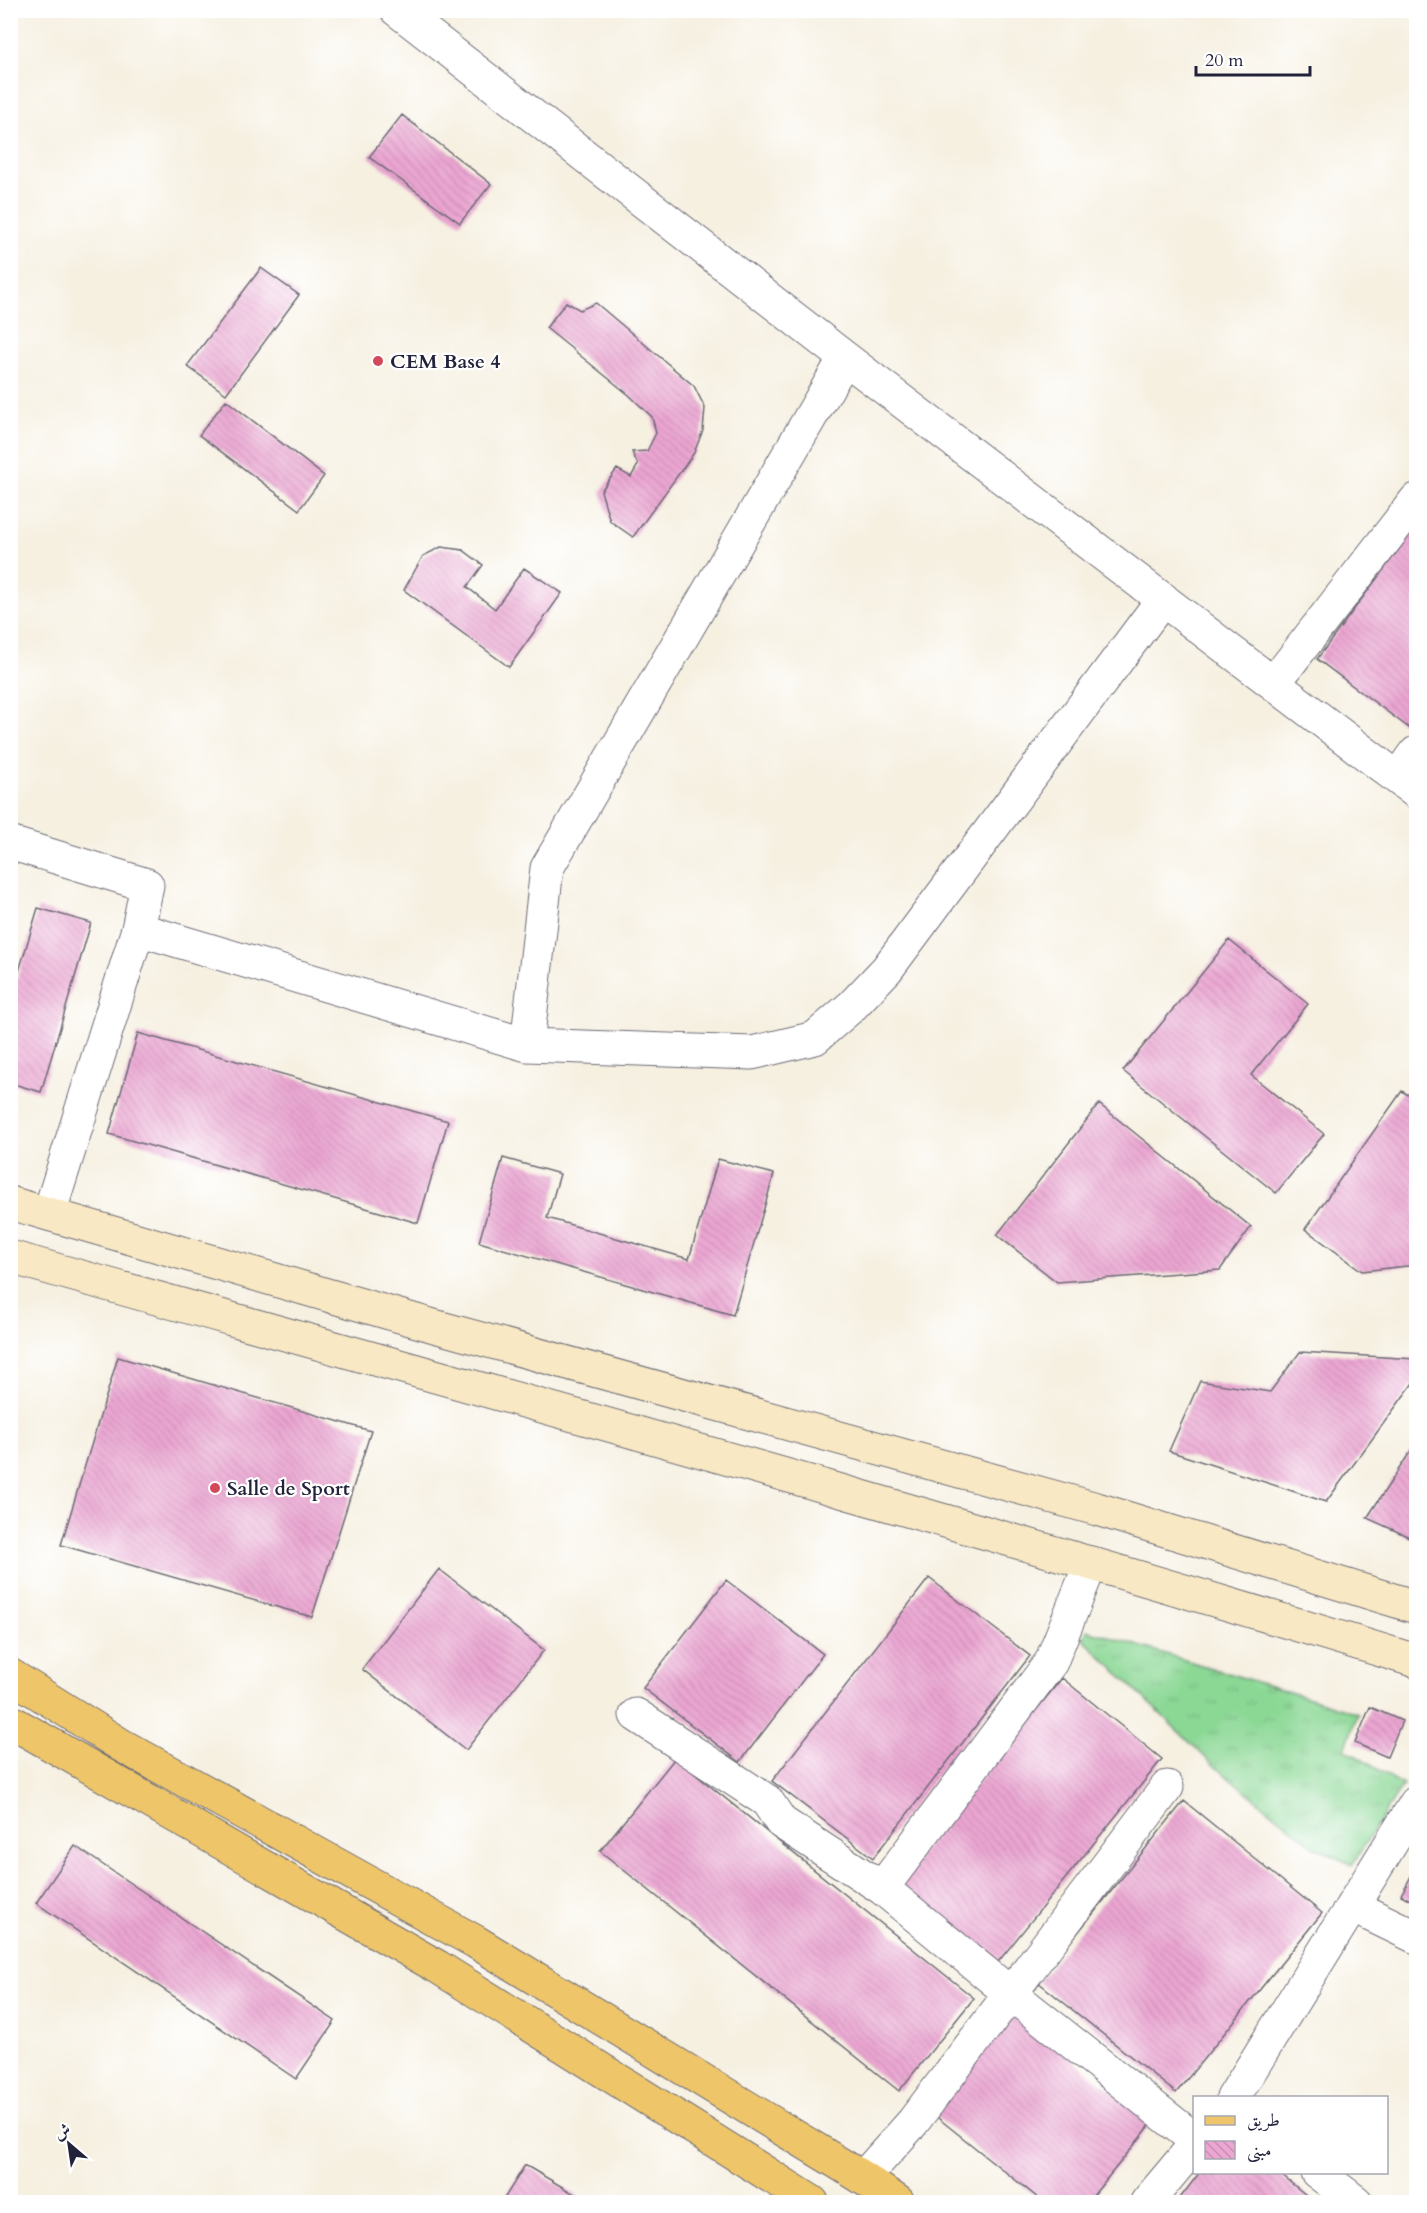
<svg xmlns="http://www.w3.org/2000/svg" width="1427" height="2213" font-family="Cardo,Amiri,serif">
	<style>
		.grass { fill: url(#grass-tufts); stroke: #567d68; stroke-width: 1.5 }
		.building { fill: url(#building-back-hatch) }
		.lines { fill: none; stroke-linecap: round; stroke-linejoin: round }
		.street-casing { stroke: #6c6a75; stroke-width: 35 }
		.secondary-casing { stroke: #6c6a75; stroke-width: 35 }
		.primary-casing { stroke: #6c6a75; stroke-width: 35 }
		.street { stroke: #fff; stroke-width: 33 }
		.secondary { stroke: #f8e8c3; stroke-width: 33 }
		.primary { stroke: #eec569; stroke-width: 33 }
		.poi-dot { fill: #d1495b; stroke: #fff; stroke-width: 2 }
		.labels { text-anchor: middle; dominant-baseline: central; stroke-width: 4.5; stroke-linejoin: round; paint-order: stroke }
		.poi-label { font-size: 20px; font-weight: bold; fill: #22223b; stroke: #fff; text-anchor: start }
	</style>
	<defs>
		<pattern id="grass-tufts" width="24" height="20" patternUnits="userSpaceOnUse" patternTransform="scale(1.5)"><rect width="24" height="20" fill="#8bd895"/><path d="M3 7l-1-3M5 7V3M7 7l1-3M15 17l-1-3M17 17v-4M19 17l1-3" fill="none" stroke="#78b981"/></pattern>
		<pattern id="building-back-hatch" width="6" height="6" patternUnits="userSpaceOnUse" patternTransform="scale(1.5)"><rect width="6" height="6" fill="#eba6d2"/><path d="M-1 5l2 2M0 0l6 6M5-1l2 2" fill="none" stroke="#c98fb5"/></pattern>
	</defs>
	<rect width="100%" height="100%" fill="#fff"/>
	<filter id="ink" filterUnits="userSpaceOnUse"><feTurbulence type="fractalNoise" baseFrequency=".0167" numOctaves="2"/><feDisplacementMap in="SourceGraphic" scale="12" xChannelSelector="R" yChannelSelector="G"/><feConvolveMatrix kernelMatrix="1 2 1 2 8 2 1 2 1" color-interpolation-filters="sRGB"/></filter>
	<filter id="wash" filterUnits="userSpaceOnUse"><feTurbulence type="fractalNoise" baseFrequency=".008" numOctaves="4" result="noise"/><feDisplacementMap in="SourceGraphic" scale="24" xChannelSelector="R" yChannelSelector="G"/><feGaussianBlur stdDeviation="1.35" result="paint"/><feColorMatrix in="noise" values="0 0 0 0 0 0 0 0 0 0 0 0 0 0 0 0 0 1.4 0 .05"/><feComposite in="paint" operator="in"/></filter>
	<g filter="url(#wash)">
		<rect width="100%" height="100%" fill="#f6f0e1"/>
		<path class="grass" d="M1087,1630L1358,1713L1345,1749L1403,1785L1352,1865L1313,1846L1210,1762L1083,1639Z"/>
		<g id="blocks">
			<path class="building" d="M402,115L491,184L460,223L369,157Z
				M261,268L299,295L226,394L187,366Z
				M566,302L580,310L596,303L694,386L705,408L703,430L694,453L633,537L610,521L601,491L617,469L631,477L638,465L632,452L647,451L656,433L652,417L629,395L546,328Z
				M226,400L324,476L299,510L199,435Z
				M1416,526V727L1413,731L1317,659Z
				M441,547L463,550L483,565L467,587L495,609L524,568L562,593L509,667L404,590L423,556Z
				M38,908L91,923L41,1092L10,1083V1001Z
				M1229,940L1308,1004L1251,1075L1324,1134L1276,1193L1123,1071Z
				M138,1033L448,1121L418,1223L109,1134Z
				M1402,1091L1416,1100V1265L1362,1271L1305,1229Z
				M1099,1104L1251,1227L1220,1270L1057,1282L997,1235Z
				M503,1158L560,1174L547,1218L689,1259L718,1159L774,1174L733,1315L479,1242Z
				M1300,1352L1416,1359V1379L1326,1502L1169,1451L1200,1381L1270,1392Z
				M118,1357L371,1431L312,1617L61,1545Z
				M1416,1443V1540L1367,1518Z
				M439,1569L544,1650L466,1750L362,1669Z
				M929,1578L1030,1656L873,1858L772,1781Z
				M726,1580L823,1654L740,1762L643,1688Z
				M1062,1678L1162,1759L998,1962L898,1881Z
				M1370,1707L1402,1721L1387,1757L1355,1743Z
				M675,1758L974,1998L899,2091L600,1851Z
				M1184,1801L1322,1913L1176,2093L1038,1982Z
				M75,1846L335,2021L296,2079L36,1903Z
				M1416,1867V1903L1401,1895Z
				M1015,2013L1152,2123L1088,2202H1043L933,2114Z
				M525,2165L588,2202H502Z
				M1200,2172H1277L1315,2202H1177Z"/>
		</g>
	</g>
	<g filter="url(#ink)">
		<use href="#blocks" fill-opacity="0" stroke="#6c6a75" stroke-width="1.5"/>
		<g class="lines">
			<g class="street-casing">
				<path id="street" d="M397,10L845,358L1416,792
					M1274,683L1416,500
					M1398,778L1416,753
					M10,843L147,885L138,929L49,1214
					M138,929L527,1045L752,1053L815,1038L852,1006L887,969L1163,599
					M527,1045L547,868L845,358
					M636,1715L767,1801L781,1822L882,1888L1011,1994L1194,2139
					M882,1888L1051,1662L1091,1563
					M1352,1906L1416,1937
					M1233,2098L1416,1803
					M1317,2172L1356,2202
					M863,2178L913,2122L1167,1787
					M1147,2202L1194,2146"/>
			</g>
			<g class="secondary-casing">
				<path id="secondary" d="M10,1203L434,1326L1097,1509L1416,1607
					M10,1257C480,1389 950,1518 1416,1661"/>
			</g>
			<g class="primary-casing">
				<path id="primary" d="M10,1675L121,1745L476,1942L863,2178L898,2202
					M10,1721L438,1967L812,2202"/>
			</g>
			<use href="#street" class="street"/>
			<use href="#secondary" class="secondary"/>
			<use href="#primary" class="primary"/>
		</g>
	</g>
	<g class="poi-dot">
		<circle cx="378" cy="361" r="6"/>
		<circle cx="215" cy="1488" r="6"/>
	</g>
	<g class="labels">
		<g class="poi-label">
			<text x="390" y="361">CEM Base 4</text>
			<text x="227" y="1488">Salle de Sport</text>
		</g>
	</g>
	<rect width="1427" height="2213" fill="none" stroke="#fff" stroke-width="36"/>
	<rect x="1193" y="2096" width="195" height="78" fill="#ffffff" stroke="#a7a7b1" stroke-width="1.5"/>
	<rect x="1205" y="2116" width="30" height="9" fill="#eec569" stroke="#a7a7b1" stroke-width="1.5"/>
	<text x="1247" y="2126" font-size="18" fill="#22223b">طريق</text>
	<rect x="1205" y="2141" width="30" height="18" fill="url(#building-back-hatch)" stroke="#a7a7b1" stroke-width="1.5"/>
	<text x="1247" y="2156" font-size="18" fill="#22223b">مبنى</text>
	<g transform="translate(69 2144) rotate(331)" stroke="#ffffff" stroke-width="4.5" paint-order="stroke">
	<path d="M0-4.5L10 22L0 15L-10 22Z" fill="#22223b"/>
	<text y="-9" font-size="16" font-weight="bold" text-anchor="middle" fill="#22223b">ش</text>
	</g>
	<path d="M1196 66v9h114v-9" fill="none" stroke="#22223b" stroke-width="3"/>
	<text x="1205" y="66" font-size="18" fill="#22223b" stroke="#ffffff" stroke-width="4.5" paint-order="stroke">20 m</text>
</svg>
